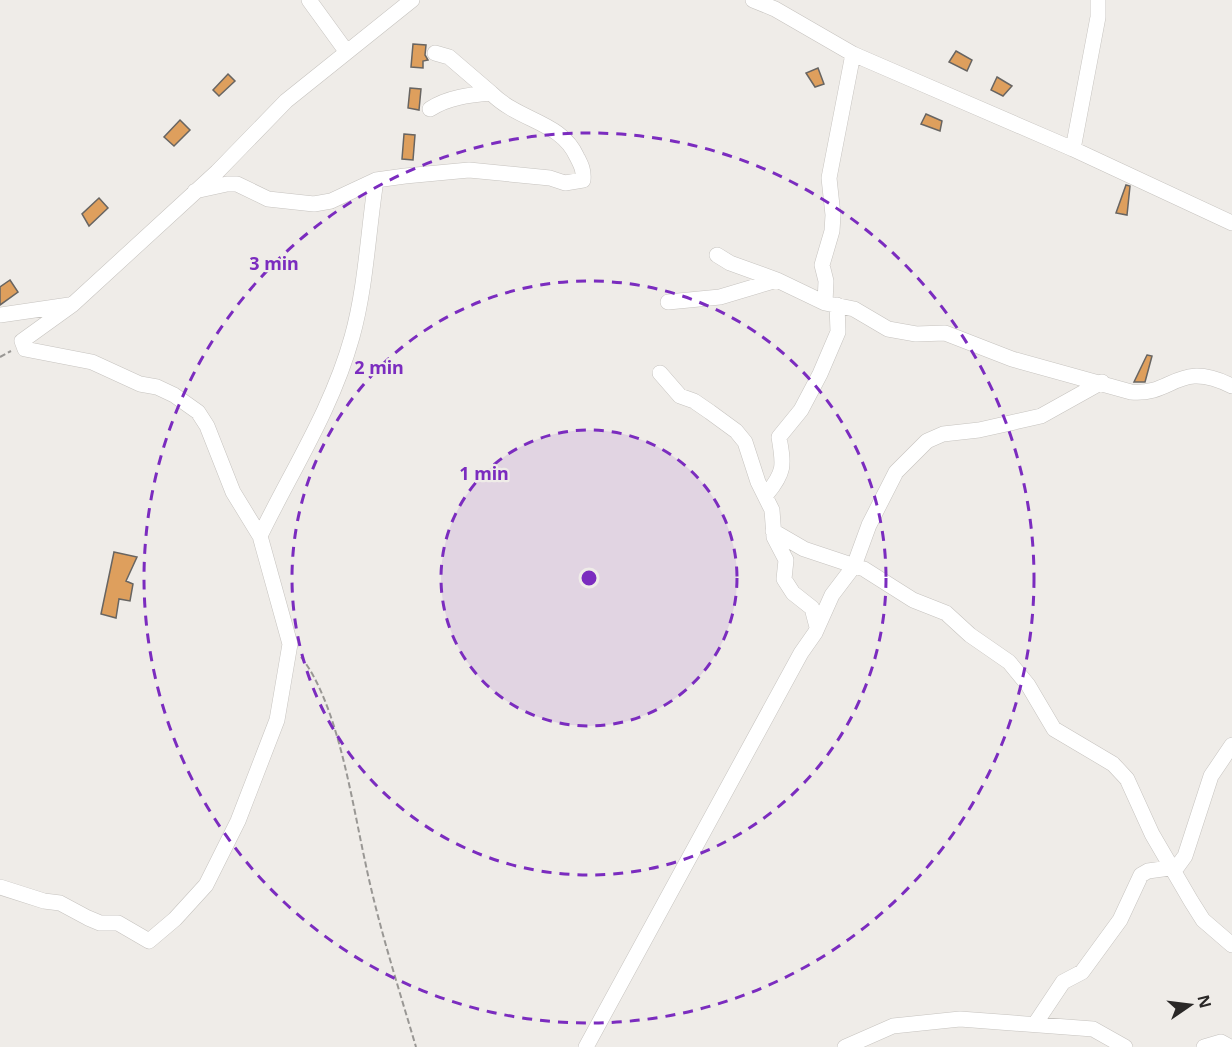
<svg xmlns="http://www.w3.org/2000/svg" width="1232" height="1047" font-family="'Noto Sans',sans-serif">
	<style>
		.building { fill: #de9f5d; stroke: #686562; stroke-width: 1.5 }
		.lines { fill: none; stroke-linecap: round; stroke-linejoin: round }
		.street-casing { stroke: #c6c3bf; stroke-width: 16 }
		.path { stroke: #999794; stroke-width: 2; stroke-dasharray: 6 3; stroke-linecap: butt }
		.street { stroke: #fff; stroke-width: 15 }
		.ring { fill: none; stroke: #7b2cbf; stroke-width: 3; stroke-dasharray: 10 8 }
		.centre { fill: #7b2cbf; stroke: #efece8; stroke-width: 3 }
		.ring-label { font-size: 18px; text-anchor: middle; font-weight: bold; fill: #7b2cbf; stroke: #efece8; stroke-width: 4.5; stroke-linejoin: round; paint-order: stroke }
	</style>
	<rect width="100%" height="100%" fill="#efece8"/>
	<path class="building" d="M413,44L426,45L425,55L428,60L423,61V68L411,67Z
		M956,51L972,60L967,71L949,62Z
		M818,68L824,84L815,87L806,73Z
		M228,74L235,81L219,96L213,90Z
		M997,77L1012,86L1003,96L991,90Z
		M410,88L421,89L419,110L408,108Z
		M926,114L942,121L940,131L921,124Z
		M180,120L190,130L174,146L164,137Z
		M404,134L415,135L413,160L402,159Z
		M1126,185L1130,186L1127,215L1116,213Z
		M99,198L108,208L89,226L82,214Z
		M10,280L18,292L0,305V287Z
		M1147,355L1152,356L1145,382H1134Z
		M114,552L137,557L126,581L133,584L130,601L119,599L116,618L101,614Z"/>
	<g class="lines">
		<g class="street-casing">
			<path id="street" d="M309,0L346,51
				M753,0L775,9L853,54L1073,149L1232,223
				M435,53L449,57L491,93
				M1073,149L1098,17V0
				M195,191L227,184H237L268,199L314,204L331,201L376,180L405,176L469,170L550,178L565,183L583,180C584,170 581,165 577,157C561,121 520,122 491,93C470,95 448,97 430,109
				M717,255L730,263L777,280
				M668,302L720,297L777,280L825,303L854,309L888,329L916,334L945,333L1012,359L1131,392C1174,396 1177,359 1232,386
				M825,303L826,281L822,265L832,231L833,215L829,178L853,54
				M0,315L69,305
				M660,373L680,396L694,401L710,412L736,431L745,442L758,482L772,510L774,537L786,560L784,579L793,593L812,608L817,627
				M766,495C785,472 784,466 779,437L801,410L820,374L838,332L837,305
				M773,531L804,549L864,569L913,600L946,613L970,635L1009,662L1028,685L1054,729L1113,764L1127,779L1152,834L1191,901L1203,920L1232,945
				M260,536C292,470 332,409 352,337C366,287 368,232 376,180
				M0,887L44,901L60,903L88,918L100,923H118L149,941L175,919L206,885L238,821L277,720L290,644L260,536L233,492L207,426L198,412L174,395L157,387L140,384L92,362L30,350L25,349L22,341L72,305L217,172L286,101L412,0
				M1035,1024L1063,982L1082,972L1120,920L1141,875L1148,871L1177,867L1185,856L1211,776L1232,745
				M586,1047L801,653L815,633L832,595L854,566L869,525L896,472L927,441L943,434L979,430L1041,416L1102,382
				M845,1047L893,1026L960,1019L1093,1029L1125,1047
				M1204,1047L1221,1042L1230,1047"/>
		</g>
		<path class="path" d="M0,357L11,351
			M301,657C338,704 352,802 365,861C378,924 398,986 416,1047"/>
		<use href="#street" class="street"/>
	</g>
	<circle cx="589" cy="578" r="148" fill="#7b2cbf" fill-opacity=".12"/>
	<g class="ring">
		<circle cx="589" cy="578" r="148"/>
		<circle cx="589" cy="578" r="297"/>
		<circle cx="589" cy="578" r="445"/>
	</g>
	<circle cx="589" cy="578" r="9" class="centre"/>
	<g class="ring-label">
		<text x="274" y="270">3 min</text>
		<text x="379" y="374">2 min</text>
		<text x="484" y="480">1 min</text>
	</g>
	<g transform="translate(1190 1005) rotate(76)" stroke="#efece8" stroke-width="4.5" paint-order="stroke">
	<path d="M0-4.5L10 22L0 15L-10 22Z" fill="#2a2827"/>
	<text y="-9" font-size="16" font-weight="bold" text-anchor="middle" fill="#2a2827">N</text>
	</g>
</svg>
